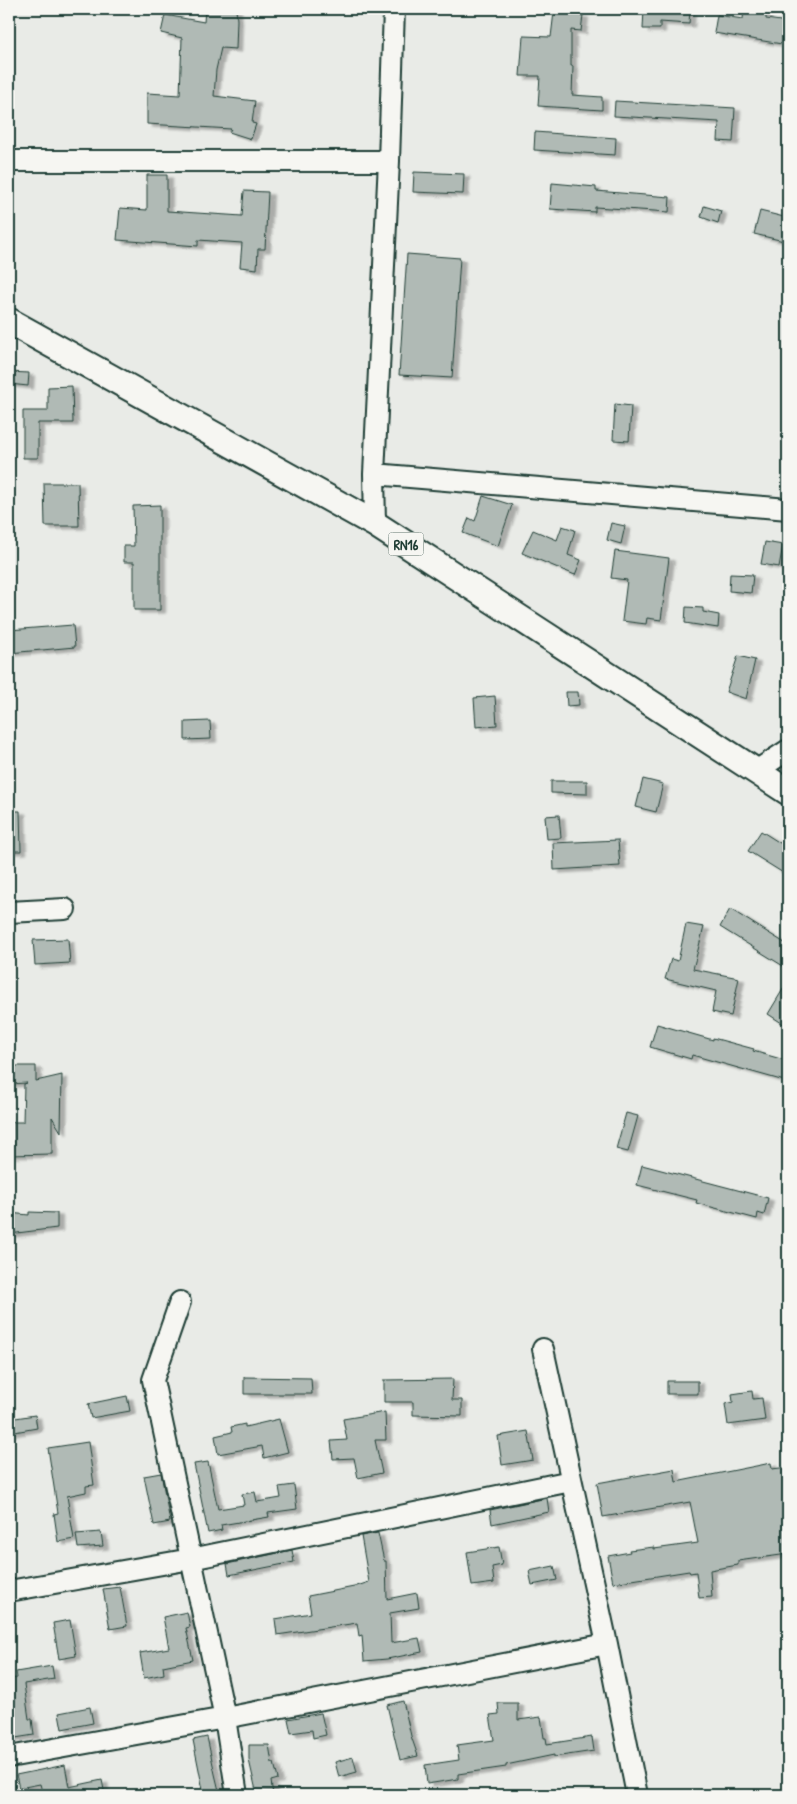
<svg xmlns="http://www.w3.org/2000/svg" width="797" height="1804" font-family="'Patrick Hand',sans-serif">
	<style>
		.building { fill: #b0bab5; stroke: #1f3d34; filter: url(#shadow) }
		.lines { fill: none; stroke-linecap: round; stroke-linejoin: round }
		.minor-casing { stroke: #1f3d34; stroke-width: 24 }
		.major-casing { stroke: #1f3d34; stroke-width: 29 }
		.minor { stroke: #f6f6f2; stroke-width: 20 }
		.major { stroke: #f6f6f2; stroke-width: 25 }
		.labels { text-anchor: middle; dominant-baseline: central; stroke-width: 5; stroke-linejoin: round; paint-order: stroke }
		.shield { fill: #f6f6f2; stroke: #60746d; stroke-width: 1 }
		.shield-label { font-size: 14px; font-weight: bold; fill: #1f3d34 }
	</style>
	<defs>
		<filter id="shadow"><feDropShadow dx="5.5" dy="3" stdDeviation="1" flood-color="#0004"/></filter>
	</defs>
	<rect width="100%" height="100%" fill="#e9ebe7"/>
	<filter id="ink" filterUnits="userSpaceOnUse"><feTurbulence type="fractalNoise" baseFrequency=".02" numOctaves="2"/><feDisplacementMap in="SourceGraphic" scale="10" xChannelSelector="R" yChannelSelector="G"/><feConvolveMatrix kernelMatrix="1 2 1 2 8 2 1 2 1" color-interpolation-filters="sRGB"/></filter>
	<g filter="url(#ink)">
		<path class="building" d="M205,9H236L237,20L236,49L221,48L216,70L214,96L255,101L252,123L256,124L251,139L229,132L231,129L147,124V93L180,95L182,38L161,33L165,15L204,22Z
			M644,9H690L689,24L660,22V29H643Z
			M744,9H766V19L788,22V45L714,33L717,15L743,19Z
			M554,12L583,15L581,31L571,30V66H573L572,95L602,97V110L538,106L540,76H520L523,36L551,37Z
			M615,101L735,108L733,142L718,141L719,122L614,116Z
			M535,132L616,138L615,155L534,150Z
			M414,172L464,174L463,194L413,192Z
			M147,175H167V211L242,216L244,191L268,192L265,249H258L257,269L240,267L242,243L198,240V246L117,240L120,208L147,210Z
			M552,183L596,187V191L670,197L669,212L595,207V212L550,209Z
			M704,206L721,211L718,223L701,217Z
			M760,211L788,218V242L754,234Z
			M407,254L460,258L452,378L399,375Z
			M9,372L29,373L28,386L9,384Z
			M72,386L73,423H38V458H23V411H48V387Z
			M615,404L631,406L629,441L613,440Z
			M44,483H78L79,526H45Z
			M483,496L512,505L498,546L463,533L469,518L475,521Z
			M160,505V610H134V562H124V546H134L133,506Z
			M611,523L625,526L621,544L607,540Z
			M562,526L575,530L568,555L581,560L575,575L522,553L533,530L557,540Z
			M765,542L783,545L779,567L761,564Z
			M615,551L669,558L661,620L647,618L646,624L622,621L627,580L611,578Z
			M730,574L753,575L751,593L729,591Z
			M686,607L703,608V612L719,615L718,628L685,623Z
			M73,625L75,647L9,653V630Z
			M738,656L755,660L746,699L726,692Z
			M566,692H578L579,705L567,706Z
			M495,696L497,725L476,727L474,698Z
			M210,721L211,739L185,740V722Z
			M643,779L663,784L656,812L636,807Z
			M551,781H587V794L551,793Z
			M9,811H20L21,851H9Z
			M559,815L561,838L547,839L545,816Z
			M761,831L788,848V876L748,851Z
			M618,840L620,866L554,870L553,843Z
			M730,909L788,945V969L720,927Z
			M686,924L704,927L693,969L739,978L731,1016L712,1012L716,991L665,979L671,959L678,961Z
			M68,939L70,963L35,965L33,940Z
			M788,981V1027L768,1014Z
			M657,1024L713,1040V1038L754,1049L753,1051L788,1061V1082L692,1055L691,1059L650,1047Z
			M9,1066H36V1081L62,1075L61,1132L52,1117V1154L9,1155V1122H23L24,1084L27,1083L9,1084Z
			M626,1113L638,1116L628,1152L616,1149Z
			M642,1165L768,1198L764,1215L758,1213L757,1219L696,1203L697,1200L637,1185Z
			M29,1212L57,1213V1228L9,1234V1213L29,1215Z
			M244,1377L311,1378L312,1394H244Z
			M453,1379L452,1400H462V1416L413,1415V1402H384V1380Z
			M667,1381H698V1394H667Z
			M752,1391L753,1399L762,1398L765,1420L728,1425L725,1404L733,1402L732,1394Z
			M127,1396L130,1411L91,1418L88,1404Z
			M385,1412L386,1440H375L382,1473L358,1478L354,1458L333,1459L331,1441L347,1440L343,1419Z
			M35,1415L37,1428L9,1433V1419Z
			M279,1419L288,1452L264,1458L262,1446L218,1454L215,1436L232,1432L231,1427L245,1424V1427Z
			M528,1431L533,1460L502,1465L498,1436Z
			M88,1442L94,1485L86,1486V1492L67,1496L74,1539L58,1542L54,1514L58,1513L48,1448Z
			M208,1462L218,1509L244,1505L242,1494L255,1492L257,1502L281,1498L279,1487L294,1485L297,1509L268,1513L269,1517L221,1525L222,1530L208,1533L194,1464Z
			M771,1463L772,1469L788,1467V1554L738,1561V1565L710,1570L712,1597L699,1598L696,1572L690,1573L689,1571L613,1583L608,1556L630,1552L629,1550L654,1547V1549L698,1543L690,1502L603,1517L597,1483L674,1469L676,1482Z
			M161,1473L170,1522L154,1525L144,1476Z
			M547,1498L549,1512L492,1524L490,1510Z
			M101,1532L103,1546L78,1548L76,1534Z
			M378,1533L384,1561H386L387,1599L417,1593L419,1608L390,1613L391,1643L419,1638L422,1652L387,1659L364,1661L362,1635L359,1636L357,1623L277,1635L275,1619L311,1613L308,1596L354,1587L369,1582L361,1536Z
			M499,1547L502,1565L492,1567L494,1583L472,1586L467,1552Z
			M292,1550L294,1562L229,1575L227,1564Z
			M554,1566L557,1580L532,1585L529,1571Z
			M120,1587L127,1626L110,1629L103,1589Z
			M187,1612L190,1627L186,1628L193,1660L163,1666L164,1674L144,1678L140,1653L169,1648L163,1617Z
			M70,1620L76,1656L59,1659L53,1623Z
			M52,1666L54,1679L24,1684L29,1719H32L34,1735L9,1739V1679L17,1678L16,1672Z
			M403,1701L411,1736L418,1756L400,1760L387,1705Z
			M498,1703H518V1720L541,1717L544,1738H546L547,1744L592,1737L594,1751L554,1757V1755L506,1765V1767L458,1774V1779L427,1784L425,1765L459,1760L457,1745L494,1740L490,1715L499,1714Z
			M90,1707L93,1723L62,1729L59,1713Z
			M321,1713L326,1735L313,1738L312,1730L291,1733L288,1719Z
			M207,1737L215,1774L220,1795H204L193,1740Z
			M249,1745H269L272,1763H274L278,1779L271,1781L273,1795H257L249,1760Z
			M353,1757L357,1772L339,1777L335,1762Z
			M65,1765L69,1787L102,1780L105,1795H56V1792L43,1795L40,1784L19,1788L16,1775Z"/>
		<g class="lines">
			<g class="minor-casing">
				<path id="minor" d="M9,161H389
					M374,474L788,509
					M375,524L374,474L389,161L394,9
					M756,771L788,750
					M9,912L65,909
					M180,1302L153,1380L225,1718L237,1795
					M543,1349L607,1644L637,1795
					M9,1591L191,1559L571,1481
					M9,1757L225,1718L607,1644"/>
			</g>
			<g class="major-casing">
				<path id="major" d="M9,321L375,524L788,792"/>
			</g>
			<use href="#minor" class="minor"/>
			<use href="#major" class="major"/>
		</g>
	</g>
	<g class="labels">
		<rect class="shield" x="388.5" y="532.5" width="35" height="23" rx="4"/>
		<g class="shield-label">
			<text x="406" y="544">RN16</text>
		</g>
	</g>
	<rect width="797" height="1804" fill="none" stroke="#f6f6f2" stroke-width="30"/>
	<rect x="15" y="15" width="767" height="1774" fill="none" stroke="#1f3d34" stroke-width="2" filter="url(#ink)"/>
</svg>
